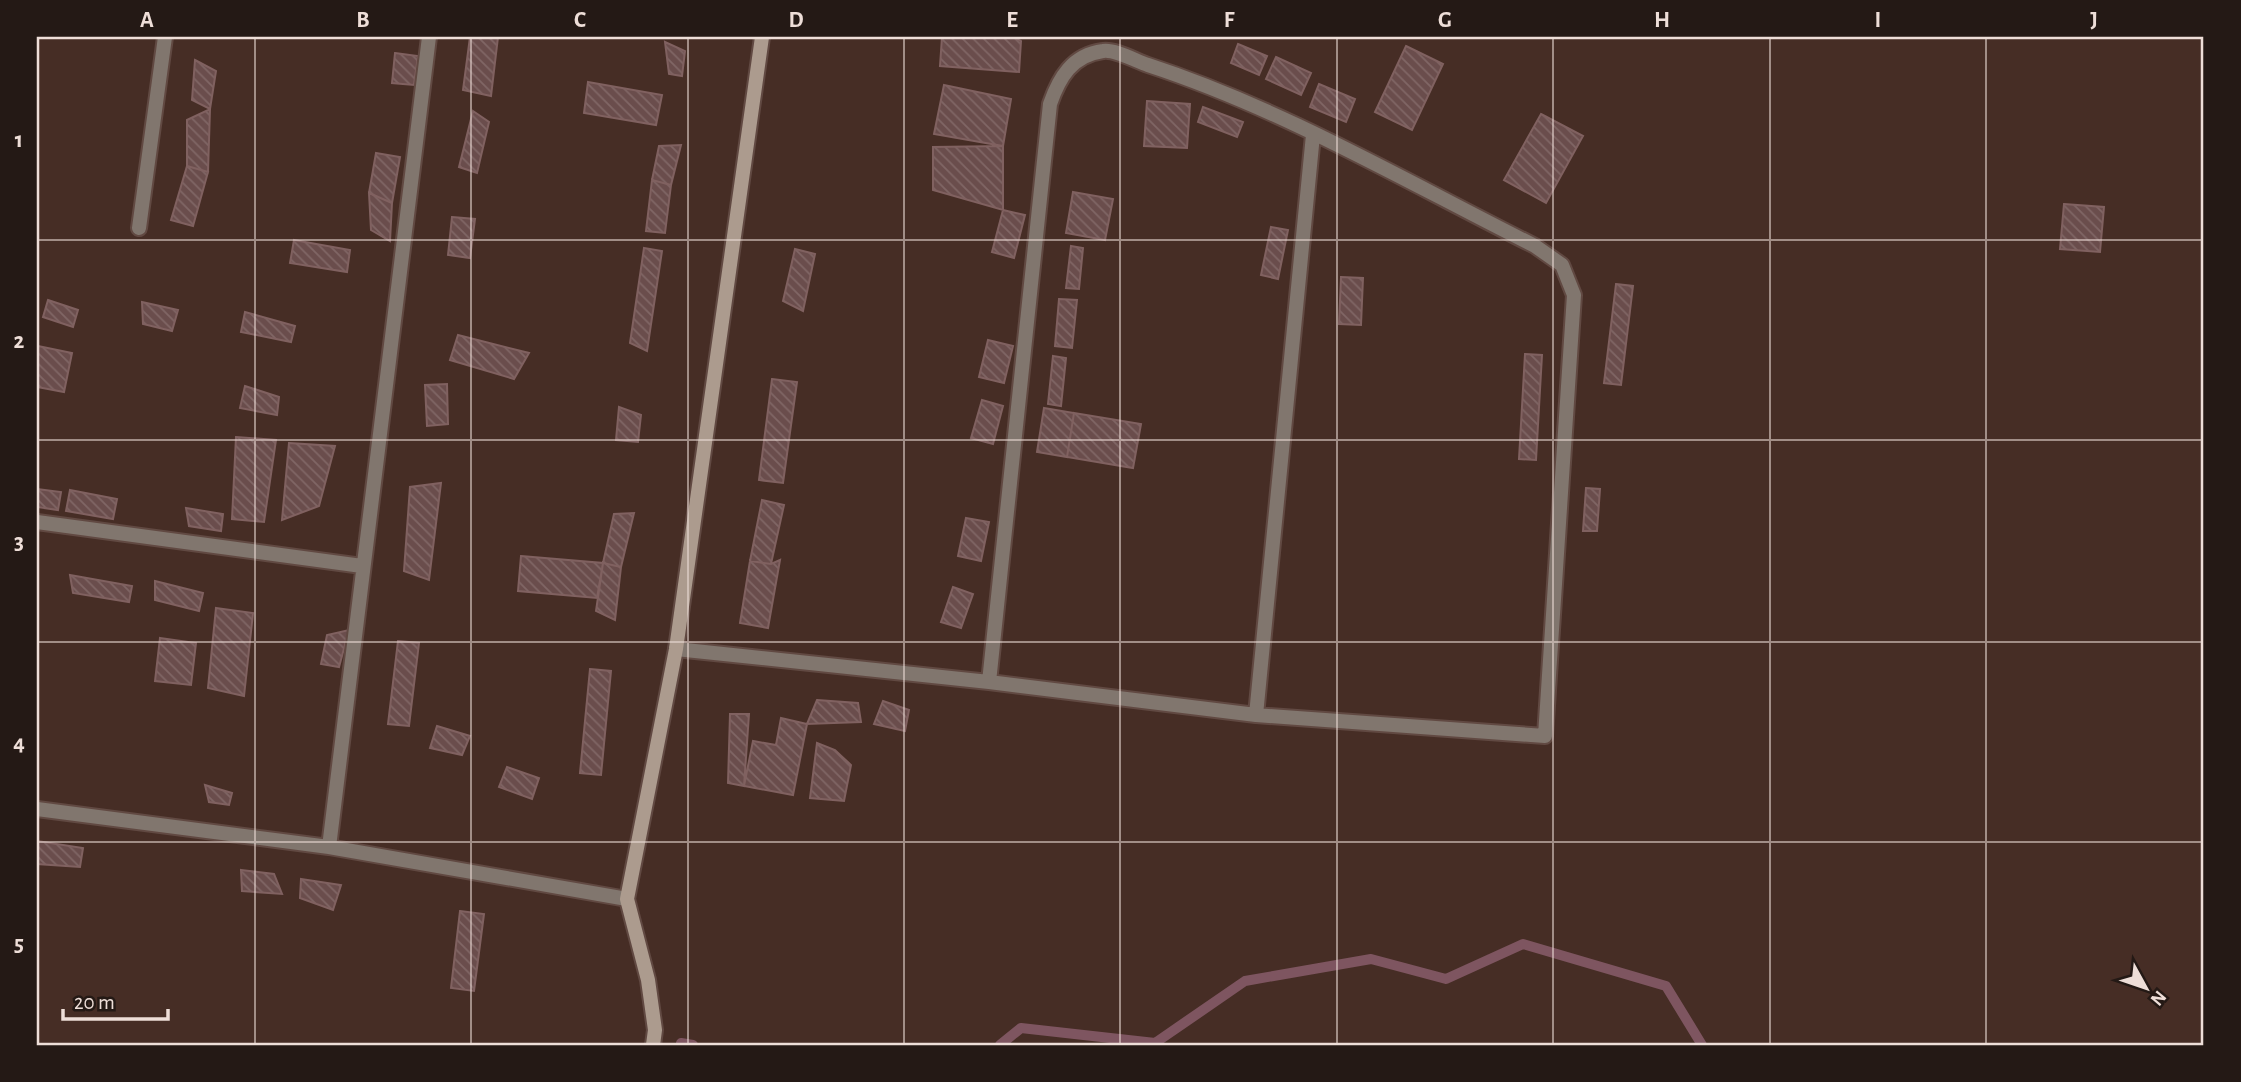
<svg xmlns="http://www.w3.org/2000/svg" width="2241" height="1082" font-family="'Alegreya Sans',sans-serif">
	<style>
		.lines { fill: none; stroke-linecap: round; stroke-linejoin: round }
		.stream { stroke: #7e5560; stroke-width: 10 }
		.building { fill: url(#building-back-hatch); stroke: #806160; stroke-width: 2 }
		.street-casing { stroke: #614942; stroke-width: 18 }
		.secondary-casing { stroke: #614942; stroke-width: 18 }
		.street { stroke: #81766e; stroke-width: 14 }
		.secondary { stroke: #ac9b8e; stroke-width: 14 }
		.grid { fill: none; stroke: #eeded8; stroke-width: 2; stroke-opacity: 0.55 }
		.neatline { fill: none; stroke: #eeded8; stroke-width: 2.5 }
		.grid-label { font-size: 23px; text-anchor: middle; font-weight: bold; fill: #eeded8 }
	</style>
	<defs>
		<pattern id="building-back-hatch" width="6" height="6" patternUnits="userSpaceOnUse" patternTransform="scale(1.75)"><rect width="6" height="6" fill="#6a4d4c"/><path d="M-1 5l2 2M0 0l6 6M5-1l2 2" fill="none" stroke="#806665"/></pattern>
	</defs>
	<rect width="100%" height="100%" fill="#462d25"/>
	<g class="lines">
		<path class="stream" d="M681,1043L693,1045
			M1000,1045L1021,1028L1155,1043L1245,981L1371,959L1446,979L1523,944L1666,986L1702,1045"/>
	</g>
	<path class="building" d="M470,37H498L491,96L463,90Z
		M942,37H1013L1021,41L1019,72L940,66Z
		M665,42L685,51L682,76L669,74Z
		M1238,44L1267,56L1259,75L1231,63Z
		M1406,46L1443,64L1412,130L1375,112Z
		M395,53L418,56L414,85L392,83Z
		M1276,57L1311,73L1301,95L1266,79Z
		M195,60L216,71L210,109L192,100Z
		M588,82L662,95L656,125L584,113Z
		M1319,84L1355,99L1346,122L1310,107Z
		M944,85L1011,99L1003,146L934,134Z
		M1147,101L1190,104L1187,148L1144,146Z
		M1203,107L1243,122L1237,137L1198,122Z
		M210,109L208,172L187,166V120Z
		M473,111L489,122L477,173L459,167Z
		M1541,114L1583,136L1546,203L1504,180Z
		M681,145L671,185L652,180L659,146Z
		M1003,146V210L933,190V147Z
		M376,153L400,157L392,203L369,193Z
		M187,166L208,172L193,226L171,220Z
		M652,180L671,185L665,233L646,231Z
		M1073,192L1113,199L1105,240L1066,233Z
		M369,193L392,203L390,241L371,230Z
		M2064,204L2104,207L2100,252L2060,249Z
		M1003,210L1025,215L1014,258L992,252Z
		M452,217L475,219L470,258L448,255Z
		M1271,227L1288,230L1278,279L1261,275Z
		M294,240L350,250L347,272L290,263Z
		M1071,246L1083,248L1079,289L1066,288Z
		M644,248L662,251L647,351L630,343Z
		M795,249L815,254L803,311L783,301Z
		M1341,277L1363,278L1361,325L1339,324Z
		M1616,284L1633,286L1621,385L1604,383Z
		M1059,299L1077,300L1072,348L1055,346Z
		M48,300L78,310L73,327L43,317Z
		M142,302L178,310L172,331L143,324Z
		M245,312L295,326L291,342L241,332Z
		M458,335L529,353L514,379L450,360Z
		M988,340L1013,346L1004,383L979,377Z
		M38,346L72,353L64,392L37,387Z
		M1525,354L1542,355L1536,460L1519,459Z
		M1053,356L1066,358L1061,406L1048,404Z
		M772,379L797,382L783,483L759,480Z
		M447,384L448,424L427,426L425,385Z
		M245,386L279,397L277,415L240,408Z
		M982,400L1003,406L993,444L971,438Z
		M619,407L641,415L638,442L616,440Z
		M1044,408L1074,413L1067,457L1037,452Z
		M1074,413L1141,424L1133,468L1067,457Z
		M236,437L276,440L264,522L232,519Z
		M289,443L335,446L319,506L282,520Z
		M441,483L429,580L404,571L410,487Z
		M1586,488L1600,489L1597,531H1583Z
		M37,489L61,492L58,510L37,507Z
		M70,490L117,499L113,519L66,511Z
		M762,500L784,505L771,564L750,561Z
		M186,508L223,514L221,531L189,526Z
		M634,513L621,567L603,563L614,514Z
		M966,518L989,522L981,561L958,556Z
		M521,556L603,563L597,598L518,591Z
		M780,560L768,628L740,623L750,561L771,564Z
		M603,563L621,567L615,620L596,611Z
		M70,575L132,586L129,602L73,593Z
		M155,581L203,593L199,611L155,600Z
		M953,587L973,594L961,628L941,622Z
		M216,608L253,613L244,696L208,688Z
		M349,630L339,667L321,664L327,635Z
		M160,638L196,643L191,685L155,681Z
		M398,641L419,643L409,726L388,724Z
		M590,669L611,671L601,775L580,773Z
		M817,700L858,703L861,722L807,724Z
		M883,701L909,710L905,731L874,724Z
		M730,714H749L744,786L728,783Z
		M781,718L807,724L793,795L744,786L753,741L776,745Z
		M437,726L470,736L462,755L430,748Z
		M817,743L835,750L851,765L844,801L810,798Z
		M507,767L539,778L532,799L499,787Z
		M205,785L232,793L229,805L209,802Z
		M37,841L83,848L80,867L37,864Z
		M241,870L274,874L282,894L242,891Z
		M301,879L341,885L333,910L300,898Z
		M460,911L484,914L474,991L451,988Z"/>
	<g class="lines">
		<g class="street-casing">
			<path id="street" d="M139,228L165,37
				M37,522L362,566
				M676,649L989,682L1256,715L1545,736L1574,295L1562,265L1535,246C1409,183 1283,109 1148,65C1136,61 1115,49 1103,51C1072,55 1059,78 1050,104L989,682
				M1256,715L1313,135
				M37,809L329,847L627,899
				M329,847L429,37"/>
		</g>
		<g class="secondary-casing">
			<path id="secondary" d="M653,1045L655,1030L648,980L627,899L676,649L762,37"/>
		</g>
		<use href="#street" class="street"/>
		<use href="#secondary" class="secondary"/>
	</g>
	<path class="grid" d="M255,37V1045M471,37V1045M688,37V1045M904,37V1045M1120,37V1045M1337,37V1045M1553,37V1045M1770,37V1045M1986,37V1045M37,240H2204M37,440H2204M37,642H2204M37,842H2204"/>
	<rect width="2241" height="1082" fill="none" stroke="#241915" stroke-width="77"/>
	<g transform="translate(2146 988) rotate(130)" stroke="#241915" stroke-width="5" paint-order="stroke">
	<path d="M0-5L12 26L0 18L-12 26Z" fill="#eeded8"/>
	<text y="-10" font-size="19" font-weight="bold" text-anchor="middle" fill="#eeded8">N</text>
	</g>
	<path d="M63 1009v10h105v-10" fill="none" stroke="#eeded8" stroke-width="3.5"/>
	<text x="74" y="1009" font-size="21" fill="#eeded8" stroke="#241915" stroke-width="5" paint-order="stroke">20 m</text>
	<rect x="38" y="38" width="2164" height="1006" class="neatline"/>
	<g class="grid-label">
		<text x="147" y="27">A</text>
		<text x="363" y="27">B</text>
		<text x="580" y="27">C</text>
		<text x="796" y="27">D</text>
		<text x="1012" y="27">E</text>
		<text x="1229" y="27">F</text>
		<text x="1445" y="27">G</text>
		<text x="1662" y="27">H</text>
		<text x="1878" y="27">I</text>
		<text x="2094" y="27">J</text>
		<text x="19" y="147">1</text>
		<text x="19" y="348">2</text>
		<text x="19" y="549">3</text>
		<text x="19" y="750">4</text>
		<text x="19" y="951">5</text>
	</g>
</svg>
